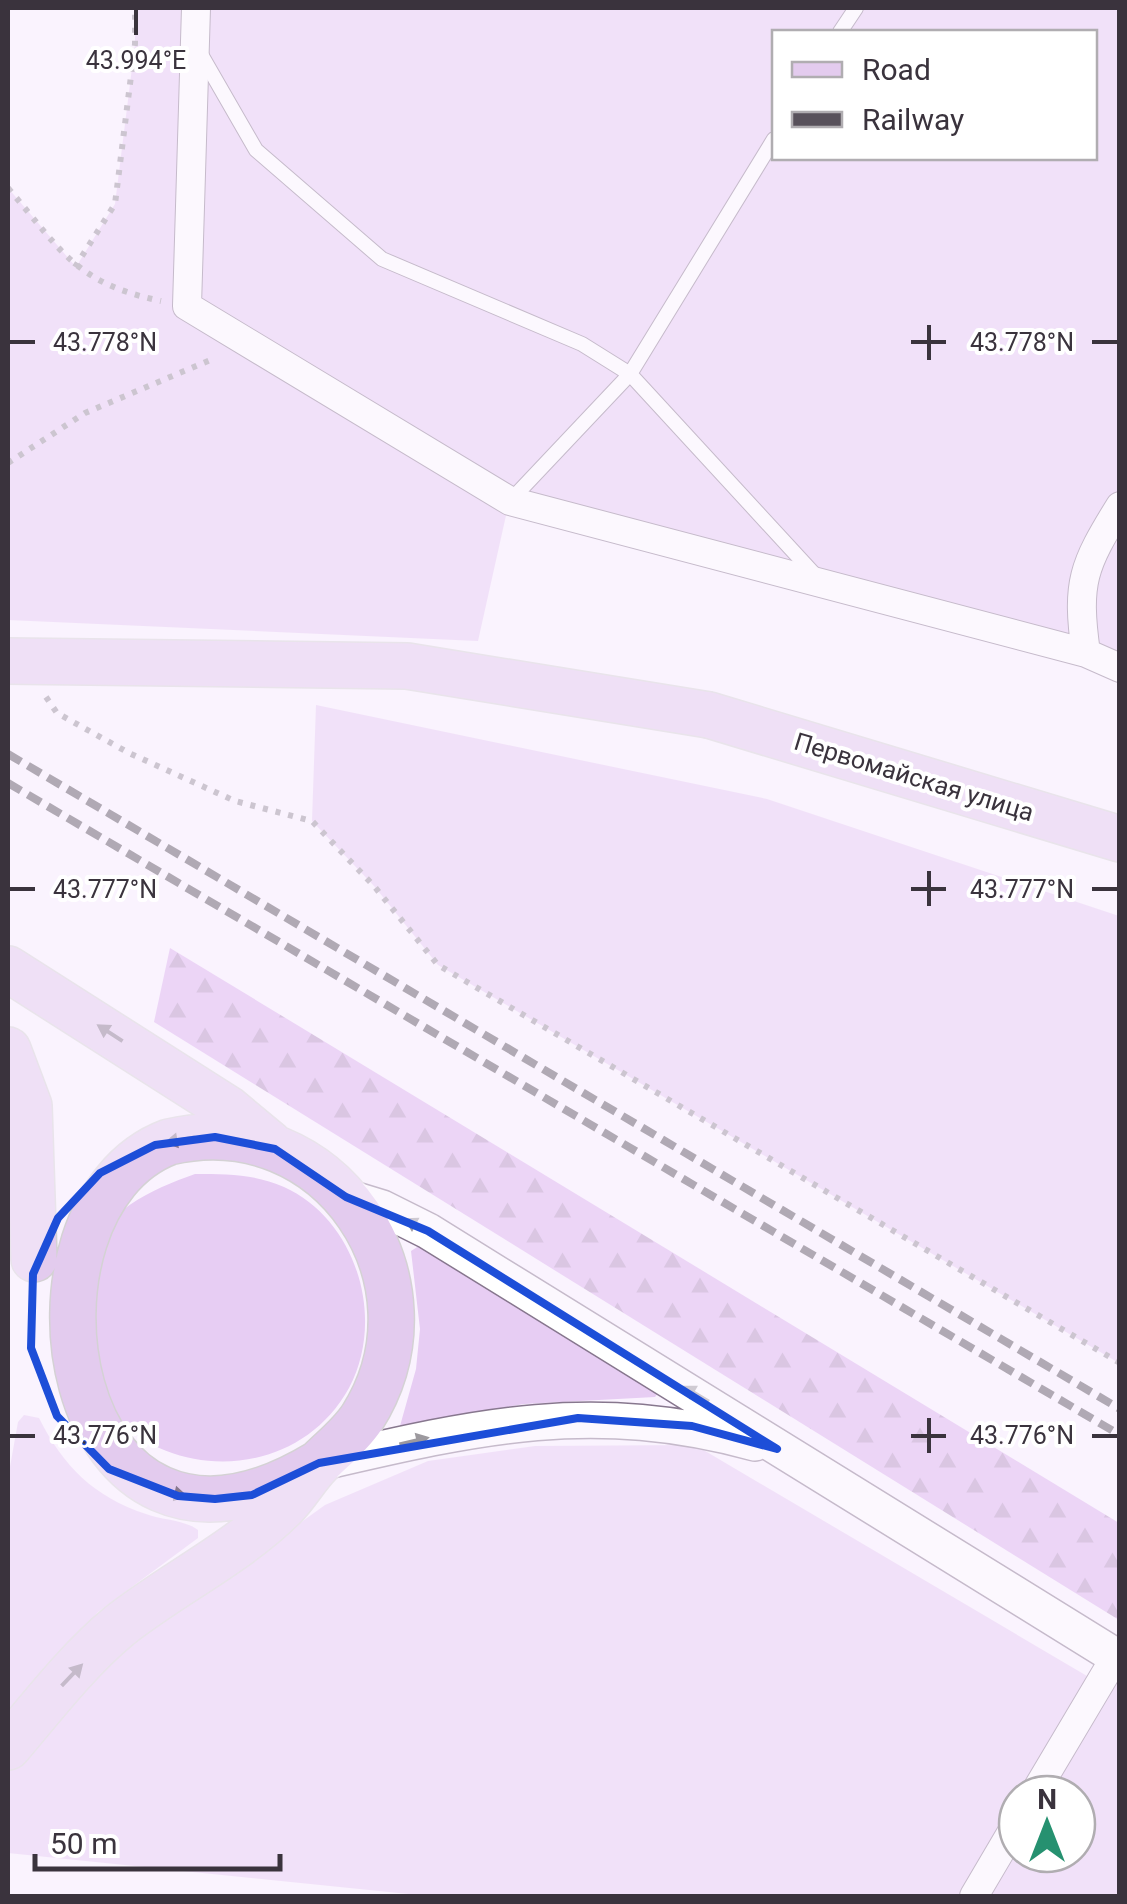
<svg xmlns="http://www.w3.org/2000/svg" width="1127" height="1904" font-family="Roboto,sans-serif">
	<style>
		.grass { fill: #e7cdf3; fill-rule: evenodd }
		.forest { fill: url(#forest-firs) }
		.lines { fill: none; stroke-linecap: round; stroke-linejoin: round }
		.service-casing { stroke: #87778e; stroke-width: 16 }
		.minor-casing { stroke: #87778e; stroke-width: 30 }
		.tertiary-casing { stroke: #87778e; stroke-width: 38 }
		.primary-casing { stroke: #d4d2d4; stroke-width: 48 }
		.path { stroke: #968f99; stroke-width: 6; stroke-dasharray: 5 8; stroke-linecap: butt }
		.service { stroke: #fff; stroke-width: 14 }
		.minor { stroke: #fff; stroke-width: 28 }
		.tertiary { stroke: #fff; stroke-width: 35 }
		.primary { stroke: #e3cbee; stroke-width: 45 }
		.rail { stroke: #58515b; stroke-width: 8; stroke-dasharray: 15 8; stroke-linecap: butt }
		.primary-bridge-casing { stroke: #d4d2d4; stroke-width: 48; stroke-linecap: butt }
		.primary-bridge { stroke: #e3cbee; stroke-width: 45 }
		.oneway { fill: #86778d }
		.oneway2 { fill: #9c999e }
		.marked { fill: none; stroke: #1d4ed8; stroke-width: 8; stroke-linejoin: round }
		.ticks { fill: none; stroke: #3a333d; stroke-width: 4 }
		.labels { text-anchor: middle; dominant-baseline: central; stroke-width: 8; stroke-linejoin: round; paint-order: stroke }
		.street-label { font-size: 25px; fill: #3a333d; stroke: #fff }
		.ticks-label { font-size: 25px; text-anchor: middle; fill: #3a333d; stroke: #fff; stroke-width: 8; stroke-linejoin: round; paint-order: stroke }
	</style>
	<defs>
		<pattern id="forest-firs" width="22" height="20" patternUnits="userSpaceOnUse" patternTransform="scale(2.5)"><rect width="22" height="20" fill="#dbb1ee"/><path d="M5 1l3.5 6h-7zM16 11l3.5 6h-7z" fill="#b391c2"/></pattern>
	</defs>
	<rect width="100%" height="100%" fill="#faf3fe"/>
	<path class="grass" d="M135,8H1119V668L509,502L478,641L8,620V188L76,267L115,204L135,44ZM774,32H1094V158H774Z
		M316,705L767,799L1119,916V1363L438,965L374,886L312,821Z
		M195,1174C227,1174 255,1174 284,1187C357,1220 386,1319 349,1388C301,1475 184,1484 116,1419C94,1398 97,1372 94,1342C91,1324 80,1275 86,1260C101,1212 152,1189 195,1174Z
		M422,1244L658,1393L655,1397L524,1404L400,1426L416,1369L420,1329L411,1251Z
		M24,1415L39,1418C63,1466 94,1497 146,1514C162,1520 185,1520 198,1530V1538L98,1612L8,1716V1478L18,1422Z
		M695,1445L1087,1676L1025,1794H1017V1809L970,1896H428L8,1853V1775L17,1757L127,1648L325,1505L428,1461L535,1446Z
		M1119,1659V1896H974L1017,1823V1854H1077V1794H1034Z"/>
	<path class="forest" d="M170,948L1119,1523V1620L154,1022Z"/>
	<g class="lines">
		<g class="service-casing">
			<path id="service" d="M840,32L856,8
				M199,51L256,150L382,259L582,344L630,374L815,575
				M510,501L630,374L774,139"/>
		</g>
		<g class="minor-casing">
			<path id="minor" d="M196,8L187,306L510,501L1086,653L1120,668
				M1086,653C1076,582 1083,566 1120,506
				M1034,1794L1116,1656
				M974,1896L1017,1823"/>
		</g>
		<g class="tertiary-casing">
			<path id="tertiary" d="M346,1197L382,1208L428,1231L1120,1659
				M319,1463C478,1426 593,1399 755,1443"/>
		</g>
		<g class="primary-casing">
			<path id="primary" d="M709,715L1120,839
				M8,969L228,1109L270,1144
				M8,1050L29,1106L34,1259
				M8,1747C42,1707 78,1660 119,1626C172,1584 236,1554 284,1506C297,1493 306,1476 319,1463C334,1448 350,1436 362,1418C449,1281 329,1104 169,1142C0,1206 56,1622 319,1463"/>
		</g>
		<path class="path" d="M8,188C62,251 75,283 161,301
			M75,267L115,204L135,44V8
			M8,463L85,413L215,358
			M46,697L57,713L129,753L235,801L312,821L374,886L438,965L1120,1363"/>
		<use href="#service" class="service"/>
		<use href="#minor" class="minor"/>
		<use href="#tertiary" class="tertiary"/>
		<use href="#primary" class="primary"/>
		<path class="rail" d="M8,754L1120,1409
			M8,783L1120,1435"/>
		<g class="primary-bridge-casing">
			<path id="primary-bridge" d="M8,661L407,666L709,715"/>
		</g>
		<use href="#primary-bridge" class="primary-bridge"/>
	</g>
	<defs><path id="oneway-solid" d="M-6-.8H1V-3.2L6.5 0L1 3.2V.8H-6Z" transform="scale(2.5)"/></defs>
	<g class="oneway">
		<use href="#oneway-solid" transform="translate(110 1033) rotate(-147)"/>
		<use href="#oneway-solid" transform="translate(180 1140) rotate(170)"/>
		<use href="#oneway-solid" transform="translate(172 1493) rotate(12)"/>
		<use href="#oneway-solid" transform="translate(72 1675) rotate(-46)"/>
	</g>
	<g class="oneway2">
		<use href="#oneway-solid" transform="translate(418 1226) rotate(-152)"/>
		<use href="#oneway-solid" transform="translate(696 1394) rotate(-149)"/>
		<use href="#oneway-solid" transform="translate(414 1441) rotate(-13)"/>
	</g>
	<path d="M0 0H1127V1904H0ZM215,1137L275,1149L346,1197L428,1231L777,1449L692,1426L578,1418L319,1463L252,1495L215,1499L178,1496L109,1469L57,1416L31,1348L33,1274L58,1218L100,1173L155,1145Z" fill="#faf3fe" fill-opacity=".55" fill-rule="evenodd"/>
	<path class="marked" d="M215,1137L275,1149L346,1197L428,1231L777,1449L692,1426L578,1418L319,1463L252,1495L215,1499L178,1496L109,1469L57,1416L31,1348L33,1274L58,1218L100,1173L155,1145Z"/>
	<path class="ticks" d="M136,10V35M929,325V360M10,342H35M911,342H946M1092,342H1117M929,871V906M10,889H35M911,889H946M1092,889H1117M929,1418V1453M10,1436H35M911,1436H946M1092,1436H1117"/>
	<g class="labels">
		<g class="street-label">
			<text transform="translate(914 777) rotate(17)">Первомайская улица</text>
		</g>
	</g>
	<g class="ticks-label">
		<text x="136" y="69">43.994°E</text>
		<text x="105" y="351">43.778°N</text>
		<text x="1022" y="351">43.778°N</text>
		<text x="105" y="898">43.777°N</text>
		<text x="1022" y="898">43.777°N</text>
		<text x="105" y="1444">43.776°N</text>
		<text x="1022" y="1444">43.776°N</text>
	</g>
	<rect width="1127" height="1904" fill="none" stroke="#3a333d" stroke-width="20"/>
	<rect x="772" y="30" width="325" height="130" fill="#ffffff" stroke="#b0adb1" stroke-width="2.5"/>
	<rect x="792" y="62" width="50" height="15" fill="#e3cbee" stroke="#b0adb1" stroke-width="2.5"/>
	<text x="862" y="80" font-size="30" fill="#3a333d">Road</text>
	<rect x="792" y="112" width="50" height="15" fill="#58515b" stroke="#b0adb1" stroke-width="2.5"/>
	<text x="862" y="130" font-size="30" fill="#3a333d">Railway</text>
	<g transform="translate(1047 1824)"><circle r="48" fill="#ffffff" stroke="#b0adb1" stroke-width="2.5"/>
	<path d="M0-8L18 38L0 25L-18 38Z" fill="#269170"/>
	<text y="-15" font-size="28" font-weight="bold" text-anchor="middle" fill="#3a333d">N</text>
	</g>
	<path d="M35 1854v15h245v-15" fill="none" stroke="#3a333d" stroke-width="5"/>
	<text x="50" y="1854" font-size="30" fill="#3a333d" stroke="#ffffff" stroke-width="8" paint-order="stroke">50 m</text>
</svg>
